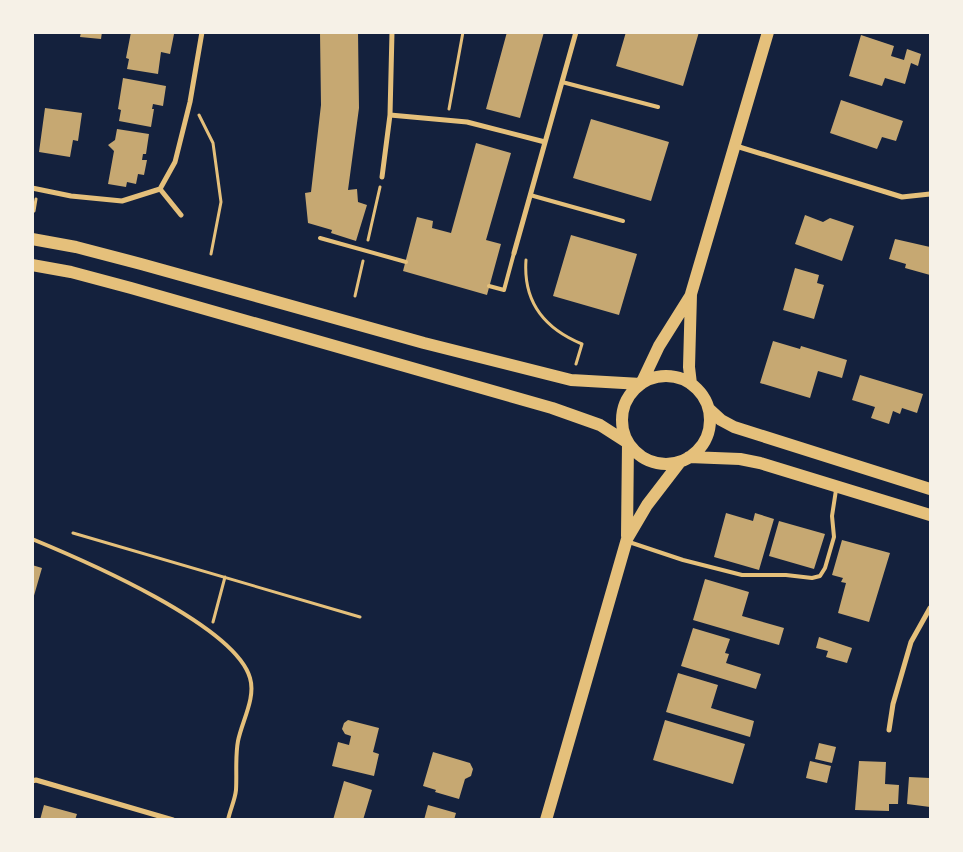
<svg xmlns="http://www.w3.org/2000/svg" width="963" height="852" font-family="'Sofia Sans Condensed',sans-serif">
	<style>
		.building { fill: #c6a872 }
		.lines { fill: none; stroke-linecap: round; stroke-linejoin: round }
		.path { stroke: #e5c07b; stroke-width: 3 }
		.service { stroke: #e5c07b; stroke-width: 4 }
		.minor { stroke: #e5c07b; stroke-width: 5 }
		.primary { stroke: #e5c07b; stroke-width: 12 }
	</style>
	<rect width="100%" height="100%" fill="#14213d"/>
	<path class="building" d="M81,32H102L101,39L80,37Z
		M131,32L174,34L170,54L161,52L158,74L127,69L129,59L126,58Z
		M320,32H358L359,108L348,190L357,189L358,202L367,205L356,241L331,233L332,230L308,223L305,193L311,192L321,105Z
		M507,32H544L520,118L486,109Z
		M626,32H699L683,86L616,66Z
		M861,35L894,46L891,56L904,60L907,49L921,54L918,66L911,63L905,84L885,78L882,86L849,76Z
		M123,78L166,86L163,106L153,104L152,109H154L151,127L119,121L121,110L118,109Z
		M841,100L903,121L896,141L882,137L877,149L830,133Z
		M45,108L82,113L78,141L73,140L70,157L39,152Z
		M591,119L669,142L651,201L573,178Z
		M117,129L149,134L146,154H143L142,160H147L144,175L138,174L136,184L127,182L126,187L108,184L114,151L108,145L115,140Z
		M476,143L511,153L486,240L501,244L487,295L403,271L417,217L433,221L432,228L451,233Z
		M805,215L823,222L830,218L854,226L842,261L795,244Z
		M571,235L637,254L619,315L553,296Z
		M895,239L930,247V275L905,268L906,264L889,259Z
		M795,268L819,275L817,283L824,285L814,319L783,310Z
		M773,341L800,349L801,346L847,360L842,378L818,371L810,398L760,383Z
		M860,375L923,394L917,413L902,408L900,414L893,411L889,424L871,418L875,407L852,400Z
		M726,513L753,521L755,513L774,519L759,570L714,557Z
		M779,521L825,534L814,569L769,556Z
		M842,540L890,553L869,622L838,613L846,583L841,582L843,578L832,575Z
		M32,565L42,568L33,599H32Z
		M705,579L749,592L742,616L784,628L779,645L693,620Z
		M693,628L730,639L725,653L729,654L726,663L761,674L756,689L681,666Z
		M819,637L852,648L847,663L826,657L828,651L816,648Z
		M678,673L718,685L711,708L754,721L750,737L666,712Z
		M348,720L379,728L373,752L379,754L374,776L332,766L338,742L349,745L351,736L345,734L342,729L344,723Z
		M665,720L745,744L733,784L653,760Z
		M819,743L836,747L832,763L815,759Z
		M433,752L470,763L473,769L471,776L465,779L459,799L435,792L436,790L423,786Z
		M810,761L831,766L827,783L806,778Z
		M859,761L886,762L885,784L899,785L898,804H889V811L855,810Z
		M909,777L930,778V807L907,804Z
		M344,781L372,790L363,820H333Z
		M44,805L77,814L75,820H40Z
		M428,805L456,813L454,820H424Z"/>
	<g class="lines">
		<path class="path" d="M449,109L463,32
			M199,115L213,143L221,202L211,254
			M34,211L36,199
			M368,240L380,187
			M526,260C523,301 543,328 582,344L576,364
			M355,296L363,261
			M73,533L360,617
			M213,622L225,577"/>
		<path class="service" d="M562,82L658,107
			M530,195L623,221
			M320,238L406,262
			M489,286L504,290L514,253
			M32,539C83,560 235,625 250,678C256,698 242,721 238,741C235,757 237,774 236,790C235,800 230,810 228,820
			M629,542L683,560L742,575H786L812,578L820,576L825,568L834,537L832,516L836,490"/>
		<path class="minor" d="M390,115L467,122L545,142
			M736,146L902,197L930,194
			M382,177L390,115L392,32
			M32,188L71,196L122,201L160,189L175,162L190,102L202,32
			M160,189L181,215
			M514,253L576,32
			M889,730L893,704L911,642L930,608
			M32,781L36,780L173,820"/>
		<path class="primary" d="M32,239L76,247L141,264L424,343L571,380L641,384
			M32,265L71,272L131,288L552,408L600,425L628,443
			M622 420a44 44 0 1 1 88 0a44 44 0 1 1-88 0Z
			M641,384L659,346L691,295
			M691,384L689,367L691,294L768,32
			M709,409L721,420L734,427L930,489
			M689,457L740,459L760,463L930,515
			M627,536L628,443
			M546,820L627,539L647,505L680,462"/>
	</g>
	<rect width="963" height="852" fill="none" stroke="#f6f1e7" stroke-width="68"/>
</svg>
